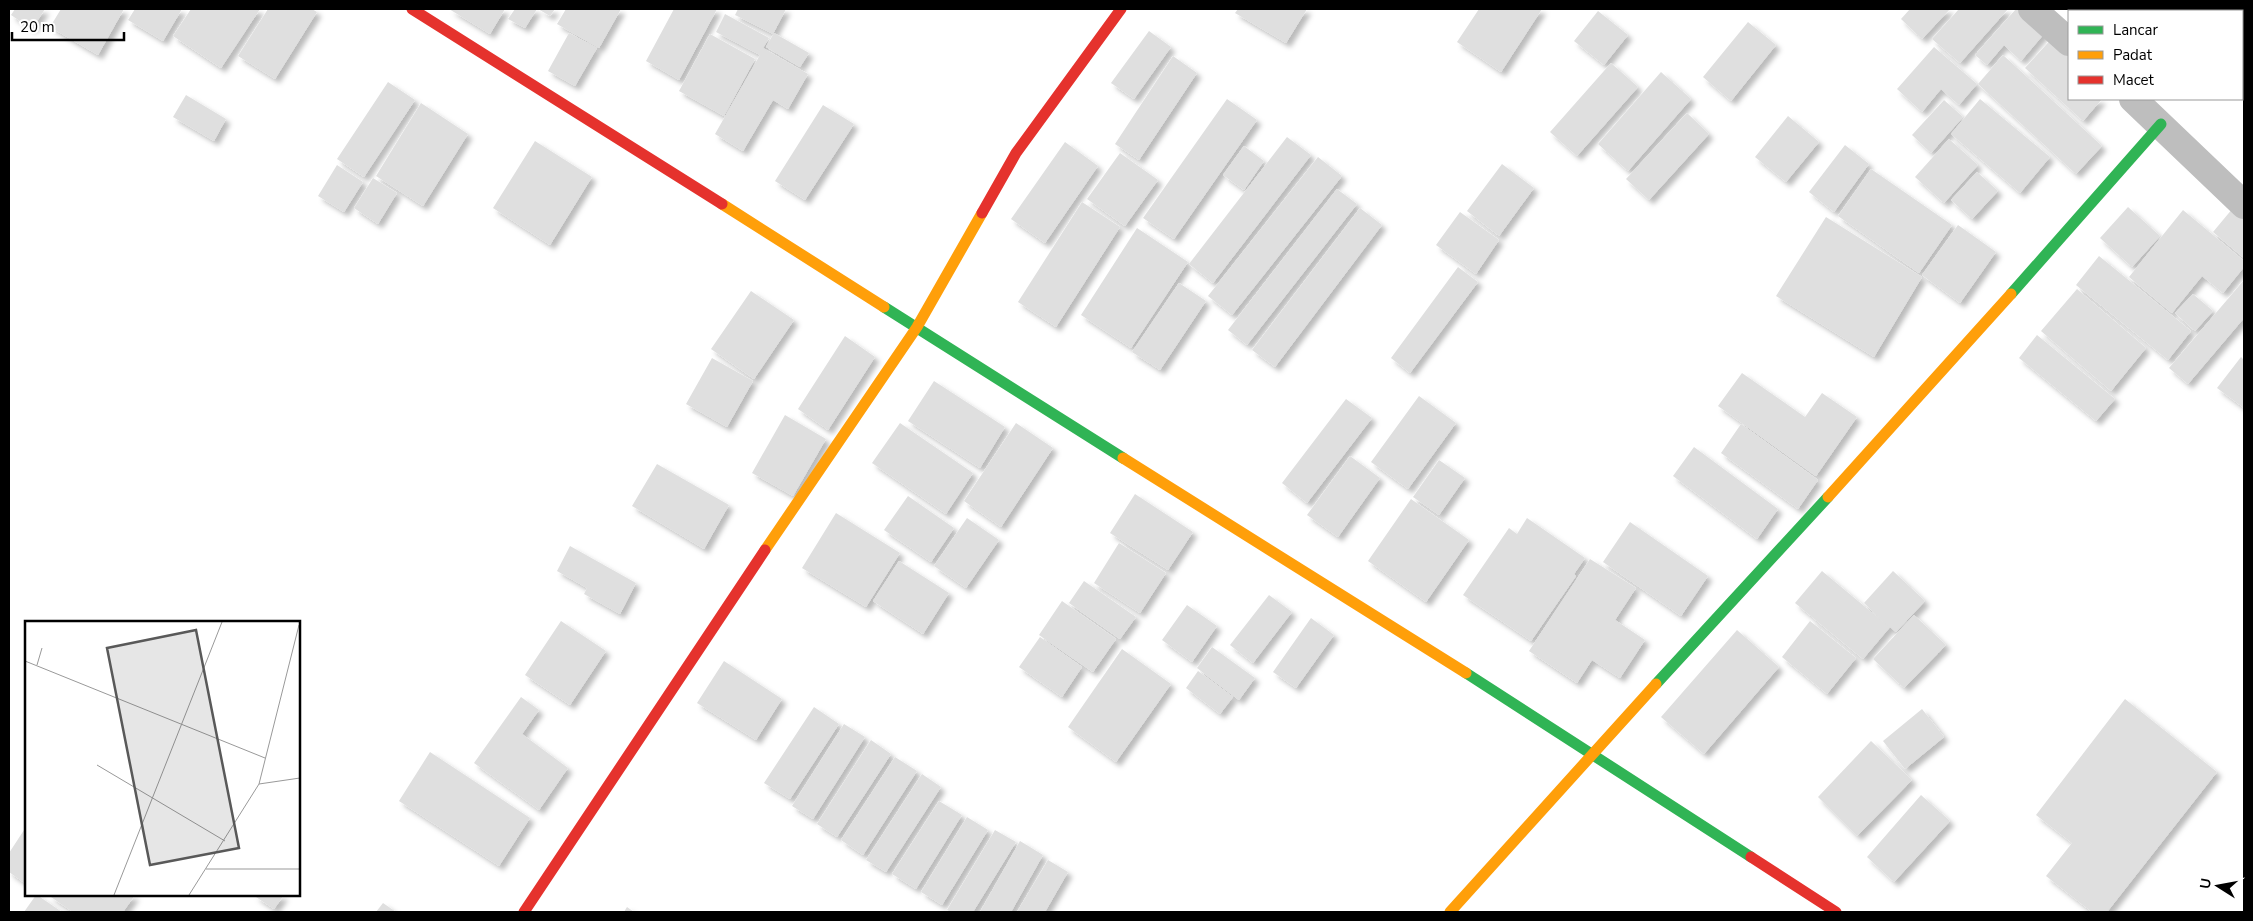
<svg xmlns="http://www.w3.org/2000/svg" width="2253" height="921" font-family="'Nunito Sans',sans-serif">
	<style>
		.building { fill: #dfdfdf; filter: url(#shadow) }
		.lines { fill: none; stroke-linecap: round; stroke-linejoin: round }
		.street { stroke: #bebebe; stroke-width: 28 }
		.fast { stroke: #30b455; stroke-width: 11 }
		.slow { stroke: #ff9f0a; stroke-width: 11 }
		.jam { stroke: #e5322d; stroke-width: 11 }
		.inset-road { fill: none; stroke: #999; stroke-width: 1 }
		.view { fill: #595959; fill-opacity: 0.15; stroke: #595959; stroke-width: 2.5 }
		.inset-edge { fill: none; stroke: #000; stroke-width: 2.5 }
	</style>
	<defs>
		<filter id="shadow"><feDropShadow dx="4.5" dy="4.5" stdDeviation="2.5" flood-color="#0004"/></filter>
	</defs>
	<rect width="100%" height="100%" fill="#fff"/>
	<path class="building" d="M15,9H45L32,29L11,15Z
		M61,9H124L98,55L50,27Z
		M135,9H182L163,41L128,20Z
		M191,9H260L221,68L173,36Z
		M268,9H312L317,12L275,79L238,56Z
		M449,9H505L490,34Z
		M515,9H537L525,28L508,19Z
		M538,9H555L550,16Z
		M566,9H621L599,48L557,24Z
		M674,9H717L679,80L646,61Z
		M738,9H786L773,34L735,15Z
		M1238,9H1307L1286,43L1235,13Z
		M1479,9H1542L1501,72L1457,42Z
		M1910,9H1950L1922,39L1901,19Z
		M1959,9H2008L1960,63L1932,39Z
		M2016,9H2028L2049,28L2021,61L2004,45L1987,65L1975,55Z
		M1598,11L1628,35L1604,65L1574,41Z
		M725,14L769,38L763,48L808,74L788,109L773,100L743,151L715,134L760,55L716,32Z
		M1748,22L1776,45L1731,101L1703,77Z
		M1149,31L1171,47L1134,99L1111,83Z
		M569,33L597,48L575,86L548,71Z
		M774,33L809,53L800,67L766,47Z
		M710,34L755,59L724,116L679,91Z
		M2055,35L2069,48V99H2102L2083,121L2025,68Z
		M1934,47L1977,84L1959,105L1941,89L1922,112L1897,89Z
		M2003,55L2102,146L2076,174L1978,84Z
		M1173,56L1197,73L1139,160L1115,144Z
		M1611,63L1638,87L1577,156L1550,132Z
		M1661,72L1691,99L1628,171L1598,144Z
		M388,82L415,100L364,177L337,159Z
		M186,95L226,119L214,141L173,117Z
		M1227,99L1257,120L1174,239L1143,218Z
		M1980,99L2050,157L2020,193L1951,134Z
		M1944,100L1963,117L1931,153L1912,135Z
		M421,103L468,134L423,206L376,176Z
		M823,105L854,124L805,200L775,181Z
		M1687,113L1709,134L1649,200L1626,179Z
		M1788,116L1819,142L1786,182L1755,157Z
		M1287,137L1311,155L1213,283L1189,264Z
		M1949,139L1978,165L1944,203L1915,177Z
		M535,141L592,177L550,245L493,208Z
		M1065,142L1098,166L1045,243L1011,219Z
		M1845,145L1869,164L1834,212L1809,192Z
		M1244,146L1264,161L1244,190L1223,175Z
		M1120,153L1158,180L1125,226L1087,199Z
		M1318,157L1342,176L1232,315L1208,296Z
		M1502,164L1534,188L1499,236L1467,211Z
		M337,165L363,182L344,212L318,196Z
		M1871,169L1952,225L1919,273L1838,216Z
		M1977,172L1998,191L1972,219L1951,200Z
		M373,178L397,193L378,224L354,208Z
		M1337,189L1357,204L1247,345L1228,330Z
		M1082,202L1120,227L1056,327L1018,302Z
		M2128,207L2160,236L2132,267L2100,238Z
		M1360,208L1382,225L1275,367L1252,350Z
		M2233,208L2244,217V258L2213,232Z
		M2183,210L2244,261V267L2223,293L2202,276L2172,313L2129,277Z
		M1460,212L1499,240L1476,274L1436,245Z
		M1826,217L1922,277L1874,357L1776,296Z
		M1958,225L1996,252L1960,303L1922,275Z
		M1137,228L1188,262L1131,348L1081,315Z
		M2099,256L2191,331L2168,360L2076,285Z
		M1458,267L1478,282L1410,373L1391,358Z
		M2244,280V318L2188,384L2169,368Z
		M1179,283L1206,301L1160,370L1132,352Z
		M2077,289L2146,348L2111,391L2041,331Z
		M751,291L794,320L754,379L711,349Z
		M2193,294L2213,311L2195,331L2175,313Z
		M2037,335L2115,399L2096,421L2019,358Z
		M845,336L875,357L828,430L798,409Z
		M2241,357L2244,360V408L2217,388Z
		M712,358L753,381L727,427L686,404Z
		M1742,373L1805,417L1822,393L1857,417L1816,476L1718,406Z
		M934,381L1005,427L980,468L908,421Z
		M1419,396L1456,423L1408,489L1371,462Z
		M1346,399L1372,418L1307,503L1282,483Z
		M785,415L826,439L793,496L752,473Z
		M900,423L973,473L946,514L872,463Z
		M1016,423L1053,448L1001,527L964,501Z
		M1741,424L1818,480L1798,509L1721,453Z
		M1694,447L1778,509L1757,539L1673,476Z
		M1350,456L1380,478L1338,537L1307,515Z
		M1439,460L1465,478L1439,515L1413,497Z
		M657,464L729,505L704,549L632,506Z
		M1135,494L1193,532L1168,570L1110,533Z
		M908,496L954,528L931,562L884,530Z
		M1411,499L1469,540L1426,602L1368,561Z
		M836,513L900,553L866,607L802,568Z
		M967,518L999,540L966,588L934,566Z
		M1527,518L1585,558L1574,574L1576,576L1531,641L1463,595L1509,528L1517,534Z
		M1630,522L1708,576L1681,616L1603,562Z
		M1119,543L1166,573L1140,613L1094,583Z
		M570,546L636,583L620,614L584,594L587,588L557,571Z
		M1590,559L1636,588L1615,620L1645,640L1620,678L1592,660L1577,683L1529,651Z
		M899,561L949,593L923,634L873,601Z
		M1822,571L1888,626L1864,603L1893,571L1925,601L1896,632L1890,627L1863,659L1795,603Z
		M1084,581L1136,617L1120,639L1069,603Z
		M1269,595L1292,612L1253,663L1230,645Z
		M1062,601L1116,639L1093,672L1039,635Z
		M1187,605L1217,626L1192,662L1162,640Z
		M1914,615L1946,645L1904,688L1873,659Z
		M1311,618L1334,635L1296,688L1273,672Z
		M561,621L606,651L570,705L525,675Z
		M1810,621L1856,658L1827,694L1782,657Z
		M1737,630L1779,667L1704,754L1661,717Z
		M1040,637L1082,667L1062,697L1019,667Z
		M1212,647L1255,678L1239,700L1197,668Z
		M1122,649L1171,684L1116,762L1068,727Z
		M724,661L782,699L756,740L697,703Z
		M1198,671L1233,697L1220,714L1186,688Z
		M521,697L539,710L522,734L568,768L539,810L474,763Z
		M2125,699L2217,772L2107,912H2092L2046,876L2072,843L2036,815Z
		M814,707L839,724L790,799L764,783Z
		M1922,709L1944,737L1905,769L1883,741Z
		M844,724L865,737L813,819L792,806Z
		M871,740L891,754L837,837L817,824Z
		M1871,741L1912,780L1857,836L1818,797Z
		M430,752L530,818L499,866L399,801Z
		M895,757L917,771L863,855L841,840Z
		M922,774L941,787L886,872L866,860Z
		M1921,795L1950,821L1894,882L1867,857Z
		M939,801L962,815L916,889L892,874Z
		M967,817L988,830L942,905L921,892Z
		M26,827V884L9,872V853Z
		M995,830L1016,842L973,912H951L947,910Z
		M1020,841L1043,855L1011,912H980Z
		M1048,860L1068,872L1045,912H1017Z
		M36,895H37L62,912H24Z
		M48,895H135L123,912H73Z
		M253,895H284L274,909Z
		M383,903L396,912H376Z
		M627,907L634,912H624Z"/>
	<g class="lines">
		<path class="street" d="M2032,9L2069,42
			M2133,99L2244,205"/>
		<path class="fast" d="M2011,294L2161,124
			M884,307L1123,458
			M1466,673L1751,857
			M1656,684L1828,497"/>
		<path class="slow" d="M722,204L884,307
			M1123,458L1466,673
			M1828,497L2011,294
			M765,550L917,327L982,213
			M1450,912L1656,684"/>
		<path class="jam" d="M412,9L722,204
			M982,213L1016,153L1121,9
			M1751,857L1836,912
			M524,912L765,550"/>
	</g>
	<g transform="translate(25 621)">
		<rect width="275" height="275" fill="#fff"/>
		<path class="inset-road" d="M0,40L240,137M12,44L17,27M72,144L200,220M234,163L275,157M181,248H275M89,274L197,1M164,274L234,163L274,4"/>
		<path class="view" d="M171,9L214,227L125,244L82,27Z"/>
		<rect width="275" height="275" class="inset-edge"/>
	</g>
	<rect width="2253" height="921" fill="none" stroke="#000000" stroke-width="20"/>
	<rect x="2068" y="10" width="175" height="90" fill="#ffffff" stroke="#999999"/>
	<rect x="2078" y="26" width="25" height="8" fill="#30b455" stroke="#999999"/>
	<text x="2113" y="35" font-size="15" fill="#000000">Lancar</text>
	<rect x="2078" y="51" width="25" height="8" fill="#ff9f0a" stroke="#999999"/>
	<text x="2113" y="60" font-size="15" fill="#000000">Padat</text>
	<rect x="2078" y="76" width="25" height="8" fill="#e5322d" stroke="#999999"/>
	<text x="2113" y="85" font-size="15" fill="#000000">Macet</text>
	<g transform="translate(2218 886) rotate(281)" stroke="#ffffff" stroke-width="4" paint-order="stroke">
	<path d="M0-4L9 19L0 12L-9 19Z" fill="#000000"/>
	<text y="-8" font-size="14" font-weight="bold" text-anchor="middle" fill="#000000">U</text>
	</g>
	<path d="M12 32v8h112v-8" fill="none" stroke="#000000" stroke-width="2.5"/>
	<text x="20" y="32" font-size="15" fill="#000000" stroke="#ffffff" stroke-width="4" paint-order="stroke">20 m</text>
</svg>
